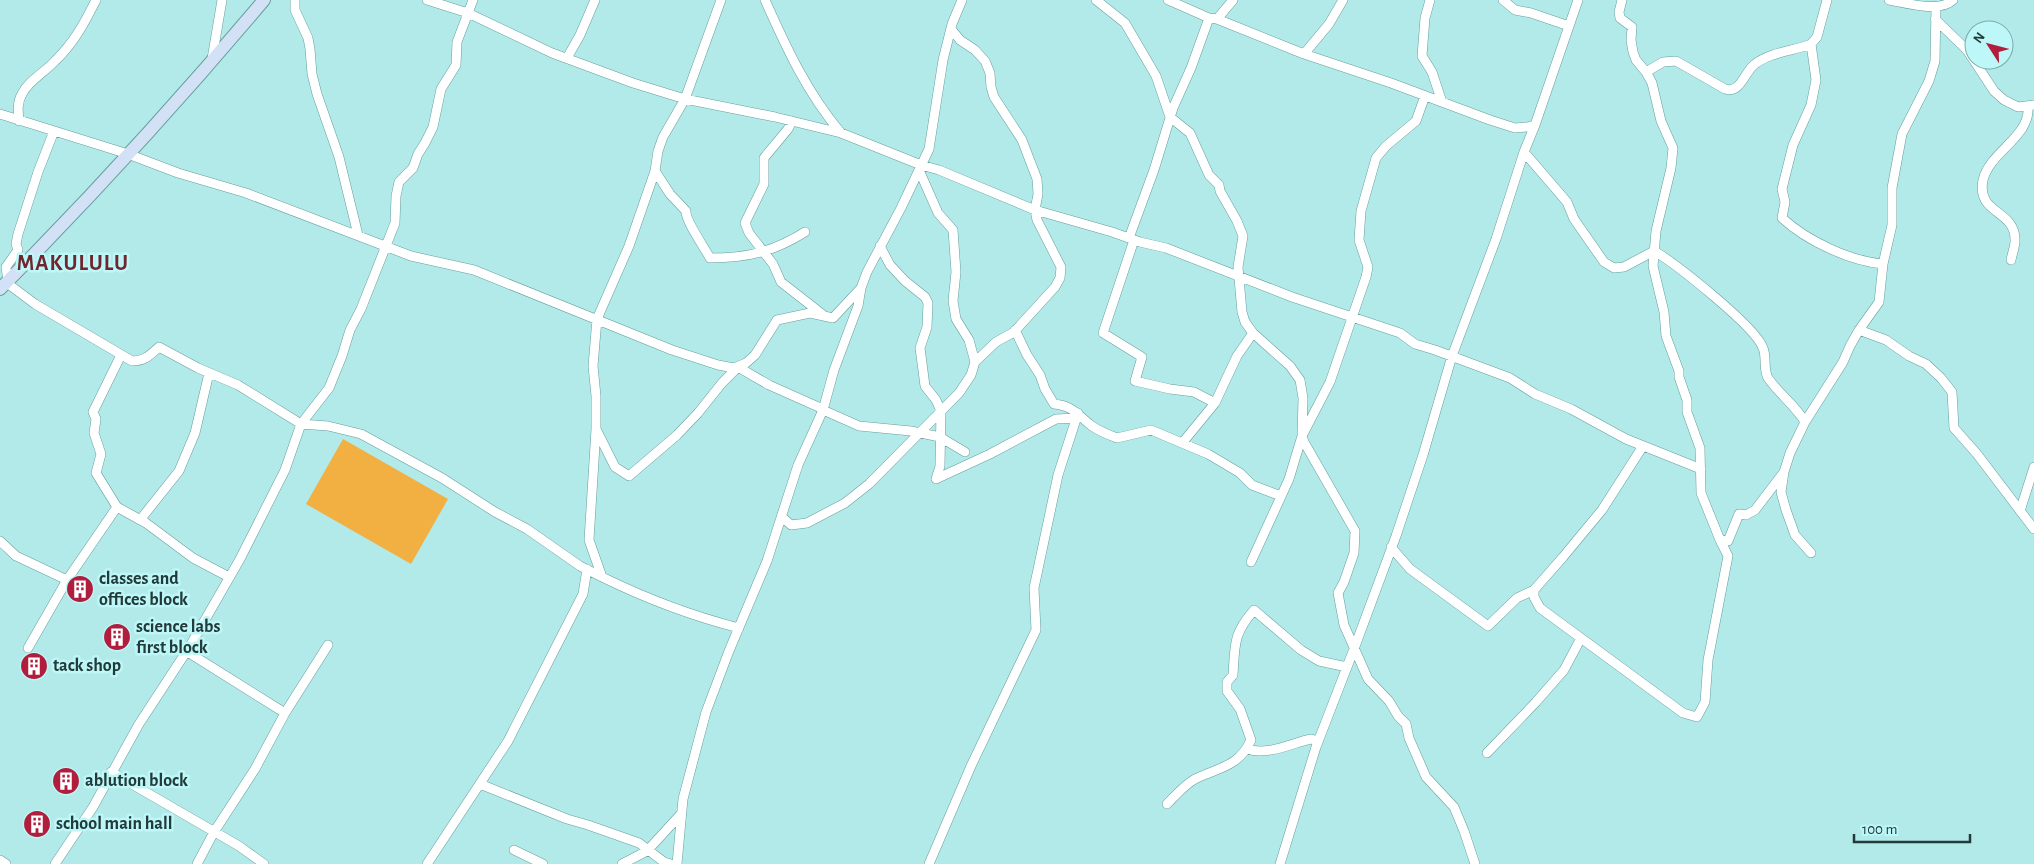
<svg xmlns="http://www.w3.org/2000/svg" width="2034" height="864" font-family="'Alegreya Sans',sans-serif">
	<style>
		.green { fill: #f2b042 }
		.lines { fill: none; stroke-linecap: round; stroke-linejoin: round }
		.street-casing { stroke: #679e9e; stroke-width: 10 }
		.secondary-casing { stroke: #679e9e; stroke-width: 14 }
		.street { stroke: #fff; stroke-width: 9 }
		.secondary { stroke: #d2e1f5; stroke-width: 12 }
		.labels { text-anchor: middle; dominant-baseline: central; stroke-width: 5; stroke-linejoin: round; paint-order: stroke }
		.poi-label { font-size: 18px; font-weight: bold; fill: #233a3a; stroke: #bdf7f7; text-anchor: start }
		.district-label { font-size: 22px; font-weight: bold; letter-spacing: 1px; fill: #6e2730; stroke: #bdf7f7 }
	</style>
	<rect width="100%" height="100%" fill="#b1eae9"/>
	<path class="green" d="M343,439L448,499L411,564L306,504Z"/>
	<g class="lines">
		<g class="street-casing">
			<path id="street" d="M295,0V10L308,38L310,49L312,74L317,94L339,157L358,235
				M427,0L468,13L552,53L633,83L685,99L775,117L841,133L921,165L939,170L1035,210L1112,232L1140,242L1166,248L1292,297L1400,333L1415,344L1435,350L1510,378L1535,394L1571,409L1626,439L1701,469
				M721,0L685,99L663,137L658,151L655,171L629,246L597,319L593,366L596,396V429L589,540L602,577C645,598 692,616 739,628
				M765,0C786,47 807,93 841,133
				M1096,0L1125,23L1156,76L1170,117L1190,133L1209,175L1219,185L1220,191L1237,221L1243,236L1238,267L1242,312L1245,322L1253,333L1290,366L1300,380L1303,398L1302,436L1304,442L1355,531L1354,553L1344,582L1338,593L1344,625L1368,679L1389,701L1398,716L1406,724L1409,738L1426,777L1454,807L1464,831L1475,864
				M1168,0L1209,18L1217,19L1304,54L1391,83L1490,120L1515,128L1527,127L1535,125
				M1430,0L1425,18L1422,56L1432,72L1442,102
				M1503,0L1515,10L1531,13L1569,26
				M1889,0C1906,3 1939,13 1953,0
				M1217,19L1233,0
				M1935,19L1967,50L1994,91L2004,100L2018,107L2034,105
				M951,29L960,40L975,50L985,61L990,73L991,87L994,97L1022,140L1037,179L1038,194L1035,210L1037,220L1061,267L1060,278L1055,287L1014,332L996,342L975,362
				M1811,44L1816,80L1811,105L1793,145L1782,189L1785,202L1782,218C1807,241 1850,261 1883,264
				M1304,54L1329,24L1343,0
				M567,58L580,35L595,0
				M212,59L222,0
				M1646,72L1663,62L1676,61L1725,89C1741,94 1744,72 1755,64C1770,52 1794,51 1811,44L1817,37L1827,0
				M0,114L128,154L178,173L246,193L411,256L474,270L672,350L718,365L734,368L746,363L755,355L777,320L810,313L833,318L861,288
				M19,121C18,112 17,102 22,94C28,81 45,72 55,61C74,43 85,22 96,0
				M792,121L788,129L764,158V184L745,223L749,233L773,264L781,282L822,314
				M54,131L38,172L18,234L16,244L18,250L6,267L8,281L11,286L35,304L132,361C145,361 150,355 159,347L198,368L238,385L301,424L328,426L361,434L442,478L495,512L527,529L580,566L602,577
				M1524,152L1567,202L1574,219L1604,262L1614,268L1624,267L1654,251C1675,263 1756,327 1763,348C1767,357 1763,369 1768,378C1779,394 1795,405 1805,422
				M655,171L670,194L686,211C685,220 704,247 710,258C747,258 773,252 805,232
				M1129,238L1154,170L1173,108L1191,68L1209,18
				M1134,240L1103,333L1142,357L1135,381L1170,389L1194,392L1215,403
				M880,246L890,265L905,281L925,297L928,303L927,327L920,348L925,386L936,400L941,411L940,466L936,479L990,454L1056,419L1077,418
				M2011,260C2012,254 2015,247 2015,241C2016,209 1976,215 1983,180C1990,151 2031,137 2028,106
				M1015,330L1027,355L1040,375L1045,389L1054,404C1074,406 1077,415 1092,426C1099,431 1109,435 1117,438L1151,430L1208,454L1240,473L1252,485L1281,496
				M1859,330L1886,340L1909,356L1926,364L1941,378L1952,392L1954,428L1977,454L2034,529
				M823,410L859,426L911,431L940,437L965,452
				M596,429L615,467L629,476L677,435L698,413L722,383L738,367L769,385L823,409
				M1183,442L1215,403L1237,356L1253,333
				M117,507L146,523L193,558L229,577
				M2020,511L2034,467
				M782,517L791,525L807,523L845,503L869,484L959,393L971,375L975,362L969,340L956,319L953,301L956,272L953,230L938,213L919,170
				M140,520L179,471L195,433L209,373
				M1720,540L1728,541L1739,514L1746,515L1755,510L1784,472
				M0,541L16,556L67,580L28,648
				M1391,547L1410,569L1488,626L1517,598L1534,590L1563,557L1602,510L1643,446
				M1811,553L1795,535L1786,510L1781,492L1784,472L1790,453L1805,422L1843,362L1850,346L1859,330L1879,302L1883,264L1892,225V188L1902,134L1929,81L1935,61L1936,7
				M1251,562L1289,479L1302,436L1330,382L1366,277L1368,267L1359,240L1361,211L1376,158L1386,146L1416,121L1425,96
				M67,580L117,507L96,473L101,454L94,433L96,419L93,412L121,355
				M1534,590V597L1540,608L1683,713L1697,717L1705,702L1708,660L1728,556L1720,540L1701,493L1700,448L1687,412V400L1679,377V371L1666,336L1664,312L1653,266L1656,231L1671,168L1673,148L1661,121L1652,83L1646,72L1636,60L1633,52L1631,40L1632,27L1620,18L1619,12L1622,0
				M186,651L285,713L255,769L214,832L197,864
				M285,713L328,645
				M1247,749C1268,756 1292,743 1311,739L1318,741
				M1487,753L1536,702L1564,670L1581,638
				M111,772L239,846L264,864
				M480,784L567,819L588,825L639,843L664,862L671,864
				M1167,804C1176,795 1186,783 1197,778C1221,767 1239,766 1251,740L1240,709L1227,691V682L1233,675C1235,645 1233,634 1254,610L1301,650L1319,661L1347,667
				M514,850L543,864
				M0,860L6,864
				M55,864L93,807L139,724L190,646L240,559L285,470L301,424L329,388L342,356L350,330L361,309L395,223L396,196L399,182L413,168L418,154L425,143L433,127L441,89L456,65L457,42L473,0
				M427,864L508,741L583,594L587,569
				M622,864L647,851L681,814
				M677,864L683,799L706,712L729,651L767,561L798,465L823,410L834,370L858,306L861,288L867,272L901,208L929,149L943,60L952,24L962,0
				M929,864L971,766L1036,630L1034,588L1058,475L1078,413
				M1280,864L1316,747L1354,649L1396,536L1423,455L1452,356L1496,239L1524,152L1535,125L1578,0"/>
		</g>
		<g class="secondary-casing">
			<path id="secondary" d="M0,289C92,196 180,100 264,0"/>
		</g>
		<use href="#street" class="street"/>
		<use href="#secondary" class="secondary"/>
	</g>
	<defs>
		<g id="building-disc" transform="scale(1.4375)"><circle r="9.5" fill="#b01d3d" stroke="#bdf7f7"/><path d="M-4-6H4V6H1V3H-1V6H-4ZM-2.5-4.3h1.7v1.8h-1.7ZM.8-4.3h1.7v1.8H.8ZM-2.5-1h1.7V.8h-1.7ZM.8-1h1.7V.8H.8Z" fill="#fff"/></g>
	</defs>
	<g fill-rule="evenodd">
		<use href="#building-disc" x="80" y="589"/>
		<use href="#building-disc" x="117" y="637"/>
		<use href="#building-disc" x="34" y="666"/>
		<use href="#building-disc" x="66" y="781"/>
		<use href="#building-disc" x="37" y="824"/>
	</g>
	<g class="labels">
		<g class="poi-label">
			<text x="99" y="579">classes and<tspan x="99" dy="21">offices block</tspan></text>
			<text x="136" y="627">science labs<tspan x="136" dy="21">first block</tspan></text>
			<text x="53" y="666">tack shop</text>
			<text x="85" y="781">ablution block</text>
			<text x="56" y="824">school main hall</text>
		</g>
		<g class="district-label">
			<text x="73" y="263">MAKULULU</text>
		</g>
	</g>
	<g transform="translate(1989 45) rotate(306)"><circle r="24" fill="#bdf7f7" stroke="#7fabab"/>
	<path d="M0-4L9 19L0 12L-9 19Z" fill="#b01d3d"/>
	<text y="-8" font-size="14" font-weight="bold" text-anchor="middle" fill="#233a3a">N</text>
	</g>
	<path d="M1854 834v8h116v-8" fill="none" stroke="#233a3a" stroke-width="2.5"/>
	<text x="1862" y="834" font-size="15" fill="#233a3a" stroke="#bdf7f7" stroke-width="4" paint-order="stroke">100 m</text>
</svg>
